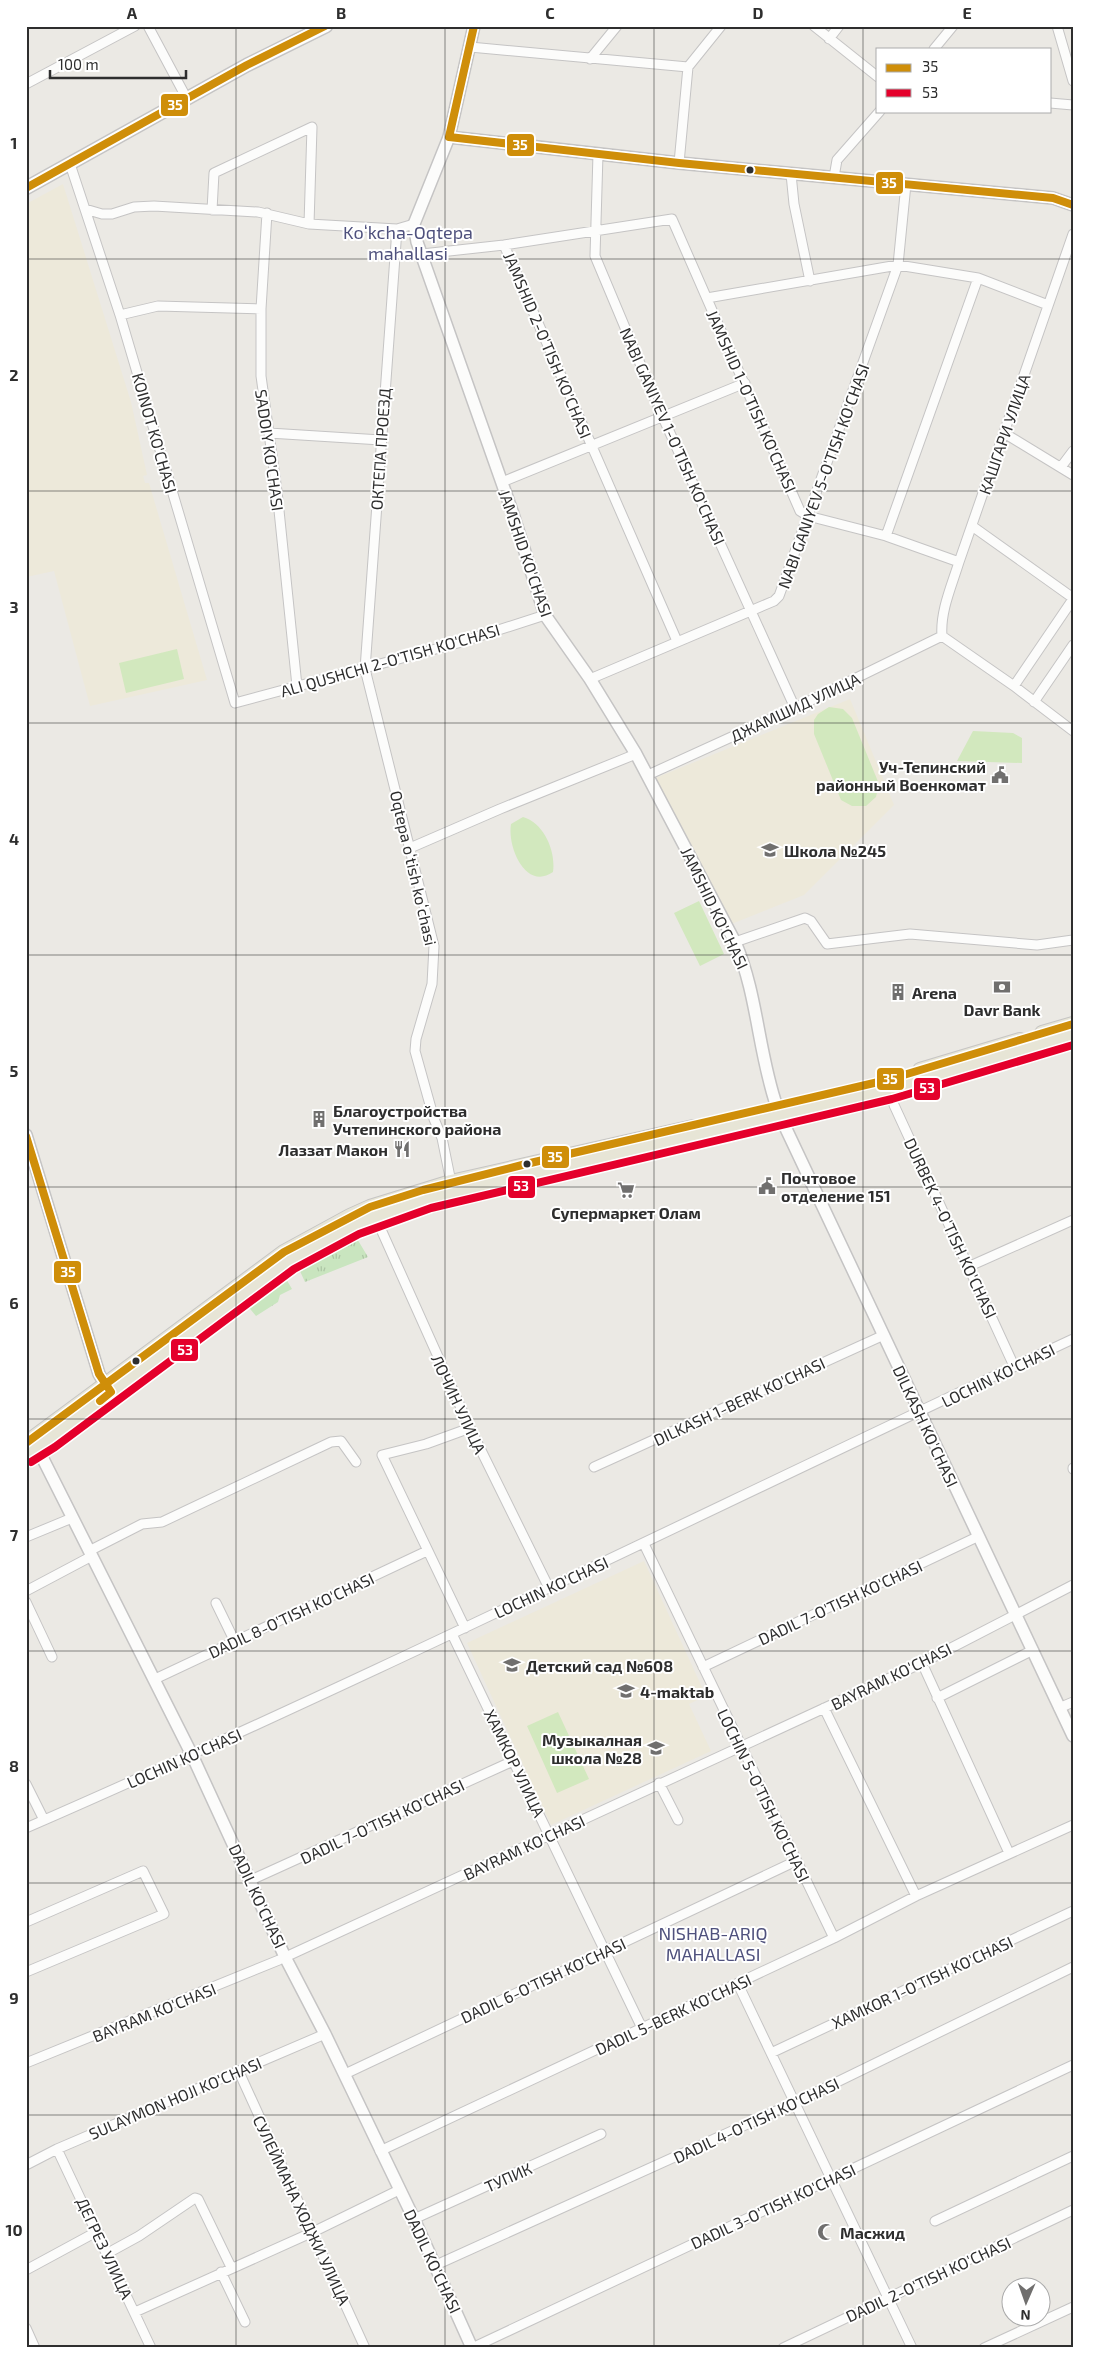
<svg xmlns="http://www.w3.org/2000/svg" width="1099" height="2374" font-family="'Exo 2',sans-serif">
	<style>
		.education { fill: #ede9da }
		.grass { fill: url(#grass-tufts) }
		.pitch { fill: #d2e8be }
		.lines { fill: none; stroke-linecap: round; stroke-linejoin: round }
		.minor-casing { stroke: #c5c4c4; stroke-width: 11 }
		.tertiary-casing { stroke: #c5c4c4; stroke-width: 14 }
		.secondary-casing { stroke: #c5c4c4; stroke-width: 15 }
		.primary-casing { stroke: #c6c5c4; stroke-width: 16 }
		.minor { stroke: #fcfcfb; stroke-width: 9 }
		.tertiary { stroke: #fcfcfb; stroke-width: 11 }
		.secondary { stroke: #fcfcfb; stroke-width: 12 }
		.primary { stroke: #e7e5d6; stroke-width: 14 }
		.bus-1-casing { stroke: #fff; stroke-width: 11 }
		.bus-2-casing { stroke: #fff; stroke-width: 11 }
		.bus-1 { stroke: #cf8e09; stroke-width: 8 }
		.bus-2 { stroke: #e4002b; stroke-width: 8 }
		.grid { fill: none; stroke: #2e2e2e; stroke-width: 1; stroke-opacity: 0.55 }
		.bus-dot { fill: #2e2e2e; stroke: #fff; stroke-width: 2 }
		.labels { text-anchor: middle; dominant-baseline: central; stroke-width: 4; stroke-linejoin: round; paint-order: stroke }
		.street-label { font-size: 16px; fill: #2e2e2e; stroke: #fff }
		.poi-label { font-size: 16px; font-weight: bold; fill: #2e2e2e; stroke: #fff; text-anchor: start }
		.neighbourhood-label { font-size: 18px; fill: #4f517d; stroke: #fff }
		.line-badge { stroke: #fff; stroke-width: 2 }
		.badge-label { font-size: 14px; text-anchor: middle; font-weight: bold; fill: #fff }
		.neatline { fill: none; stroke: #2e2e2e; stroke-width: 2 }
		.grid-label { font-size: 16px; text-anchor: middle; font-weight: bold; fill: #2e2e2e }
	</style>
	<defs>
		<pattern id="grass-tufts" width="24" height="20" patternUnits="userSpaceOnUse" patternTransform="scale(1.25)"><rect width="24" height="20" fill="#c9e5bf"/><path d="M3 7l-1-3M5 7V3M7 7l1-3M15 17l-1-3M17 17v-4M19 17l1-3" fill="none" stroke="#adc5a4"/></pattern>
	</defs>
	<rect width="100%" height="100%" fill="#ebe9e4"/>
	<path class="education" d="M63,184L131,402L147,475L143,476L145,483H149L207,680L90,706L54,571L26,577V204Z
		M850,699L894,805L804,895L729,925L653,779Z
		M644,1561L706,1696L689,1704L711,1751L551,1825L467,1643Z"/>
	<path class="grass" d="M356,1237L368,1257L305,1282L299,1269Z
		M285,1277L292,1289L280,1295L278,1302L256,1316L246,1304Z"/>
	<path class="pitch" d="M177,649L184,679L126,693L119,663Z
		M829,707L843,709L852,718L879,784L876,797L866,806H852L841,800L814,734V720L818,714Z
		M973,731L1013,733L1022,738V763L957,761Z
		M523,817C544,823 556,851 553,872C526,891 507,847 511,824Z
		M699,901L724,954L700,966L674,913Z
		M558,1712L589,1779L557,1793L527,1726Z"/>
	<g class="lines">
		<g class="minor-casing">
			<path id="minor" d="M148,26L187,99
				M814,26L878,77
				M1057,26L1073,81
				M829,39L839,26
				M470,47L688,67
				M934,49L953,26
				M590,59L617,26
				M26,84L135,26
				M1050,103L1073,105
				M598,154L595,256L660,411L795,708
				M679,163L688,67L721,26
				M70,164L120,315L235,703L458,643L545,615
				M791,174L794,204L810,281
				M834,177L837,160L880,111
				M85,209L102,214H112L134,207L154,206L258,212L309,224L397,229L414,224
				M212,210L214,173L312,127L309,224
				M267,213L261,309V376L277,491L297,686
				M397,229L365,669L434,946L432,984L416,1039L415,1051L434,1119L442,1138L452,1187
				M504,245L677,641
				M422,254L504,245L672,219L800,511L808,516L886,536L959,562
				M707,298L898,265L978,278L1048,305
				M120,315L158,306L261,309
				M269,433L381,440
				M1004,433L1073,475
				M1061,467L1073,451
				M502,482L745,383
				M972,526L1073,598
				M886,536L978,278
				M942,636C940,611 952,585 959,562L1073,234
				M942,636L1014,686L1073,731
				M590,679L774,601L779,596L898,265L906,184
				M1014,686L1073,599
				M1034,702L1073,645
				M648,775L795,708L942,636
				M410,848L500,809L636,754
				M735,942L805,918L811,921L827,944L910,934L1037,945L1073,940
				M890,1089L894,1105L1014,1366
				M375,1216L470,1428L549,1588
				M970,1266L1073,1220
				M594,1467L884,1335
				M1073,1468V1469
				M26,1537L72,1518
				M644,1544L834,1938
				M89,1551L142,1524L162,1522L331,1442L341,1441L356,1462
				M26,1591L92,1556
				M26,1602L52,1657
				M216,1603L235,1642
				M465,1628L382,1455L426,1444L470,1428
				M452,1634L642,2028
				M922,1663L1009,1853
				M703,1667L977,1537
				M155,1679L427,1551
				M937,1698L1033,1650
				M824,1708L916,1896
				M1059,1708L1073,1702
				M659,1783L678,1820
				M26,1784L44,1820
				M26,1828C379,1674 724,1502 1073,1339
				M251,1880L513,1761
				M26,1922L143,1871L164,1914L26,1972
				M738,1984L912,2348
				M771,2053L1073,1911
				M26,2063L279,1960L922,1663L1073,1585
				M239,2072L365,2348
				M345,2074L796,1861
				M57,2149L151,2348
				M380,2151L834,1938L916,1896L1073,1825
				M26,2165L57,2149L325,2034
				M414,2219L601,2134
				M935,2221L1073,2156
				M108,2253L139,2236L195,2198L198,2199L231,2267
				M436,2265L796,2102L1073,1967
				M26,2270L98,2231
				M221,2272L245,2322
				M135,2312L313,2232L399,2190
				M26,2328L35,2348
				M472,2348L1073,2065
				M783,2348L1073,2210
				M984,2348L1073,2307"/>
		</g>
		<g class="tertiary-casing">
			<path id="tertiary" d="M474,26L449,137L414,224L417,242L513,514L545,615L590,679L636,754L735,942C758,995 758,1053 777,1107
				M449,137L679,163L1053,198L1073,205
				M780,1116L1073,1736
				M26,1135L99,1374L105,1384
				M37,1447L192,1755L285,1957L325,2034L414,2219L472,2348"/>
		</g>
		<g class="secondary-casing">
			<path id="secondary" d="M26,188L247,65L326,26"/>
		</g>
		<g class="primary-casing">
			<path id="primary" d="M1042,1033L1073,1024
				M920,1070L1020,1040
				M26,1443L284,1252L350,1216L370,1207L451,1182L693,1127
				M26,1453L49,1439L289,1261L355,1225L428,1198L890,1089L1073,1034"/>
		</g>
		<use href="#minor" class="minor"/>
		<use href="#tertiary" class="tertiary"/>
		<use href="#secondary" class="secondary"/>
		<use href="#primary" class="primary"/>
		<g class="bus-1-casing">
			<path id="bus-1" d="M474,26L449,137L679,163L1053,198L1073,205
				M26,188L247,65L325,26
				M26,1136L99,1374L111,1392L100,1401
				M26,1443L284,1252L370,1207L423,1190L526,1164L887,1080L1073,1024"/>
		</g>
		<g class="bus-2-casing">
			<path id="bus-2" d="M31,1462L55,1447L294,1269L359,1234L431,1208L892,1099L1073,1045"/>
		</g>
		<use href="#bus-1" class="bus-1"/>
		<use href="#bus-2" class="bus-2"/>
	</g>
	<path class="grid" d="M236,26V2348M445,26V2348M654,26V2348M863,26V2348M26,259H1073M26,491H1073M26,723H1073M26,955H1073M26,1187H1073M26,1419H1073M26,1651H1073M26,1883H1073M26,2115H1073"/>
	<defs>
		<g id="civic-bare" transform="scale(1.35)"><path d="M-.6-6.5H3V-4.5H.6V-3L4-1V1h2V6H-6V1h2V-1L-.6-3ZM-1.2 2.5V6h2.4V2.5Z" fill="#706f6e" stroke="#fff" stroke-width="2.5" paint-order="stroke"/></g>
		<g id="school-bare" transform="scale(1.35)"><path d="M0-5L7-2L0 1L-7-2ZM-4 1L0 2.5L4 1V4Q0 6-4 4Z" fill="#706f6e" stroke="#fff" stroke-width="2.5" paint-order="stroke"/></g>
		<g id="bank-bare" transform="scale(1.35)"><path d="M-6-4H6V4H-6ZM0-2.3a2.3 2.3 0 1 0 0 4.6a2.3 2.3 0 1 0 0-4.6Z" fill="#706f6e" stroke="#fff" stroke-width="2.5" paint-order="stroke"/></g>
		<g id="building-bare" transform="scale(1.35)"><path d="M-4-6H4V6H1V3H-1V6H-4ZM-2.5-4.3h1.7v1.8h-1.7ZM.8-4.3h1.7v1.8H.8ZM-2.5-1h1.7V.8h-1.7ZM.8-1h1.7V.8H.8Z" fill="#706f6e" stroke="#fff" stroke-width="2.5" paint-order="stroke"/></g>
		<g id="restaurant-bare" transform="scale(1.35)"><path d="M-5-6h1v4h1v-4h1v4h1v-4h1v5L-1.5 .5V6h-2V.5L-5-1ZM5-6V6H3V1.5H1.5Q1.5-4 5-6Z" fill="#706f6e" stroke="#fff" stroke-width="2.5" paint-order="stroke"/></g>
		<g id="supermarket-bare" transform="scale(1.35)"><path d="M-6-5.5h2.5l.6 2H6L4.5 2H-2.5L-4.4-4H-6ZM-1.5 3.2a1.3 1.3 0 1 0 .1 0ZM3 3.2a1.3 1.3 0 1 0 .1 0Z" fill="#706f6e" stroke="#fff" stroke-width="2.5" paint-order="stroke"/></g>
		<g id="mosque-bare" transform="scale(1.35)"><path d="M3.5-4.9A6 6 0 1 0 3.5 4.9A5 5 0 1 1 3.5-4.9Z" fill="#706f6e" stroke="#fff" stroke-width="2.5" paint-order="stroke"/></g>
	</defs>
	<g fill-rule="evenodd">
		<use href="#civic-bare" x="1000" y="775"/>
		<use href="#school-bare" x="770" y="850"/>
		<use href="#bank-bare" x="1002" y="987"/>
		<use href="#building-bare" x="898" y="992"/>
		<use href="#building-bare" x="319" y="1119"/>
		<use href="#restaurant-bare" x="402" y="1149"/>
		<use href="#civic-bare" x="767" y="1186"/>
		<use href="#supermarket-bare" x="626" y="1190"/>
		<use href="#school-bare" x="512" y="1665"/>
		<use href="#school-bare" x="626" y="1691"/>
		<use href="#school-bare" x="656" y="1748"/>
		<use href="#mosque-bare" x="826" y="2232"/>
	</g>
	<g class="bus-dot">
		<circle cx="750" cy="170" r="4.5"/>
		<circle cx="527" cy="1164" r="4.5"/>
		<circle cx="136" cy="1361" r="4.5"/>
	</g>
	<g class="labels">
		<g class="street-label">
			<text transform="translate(548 345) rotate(67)">JAMSHID 2-O'TISH KO'CHASI</text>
			<text transform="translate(752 401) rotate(66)">JAMSHID 1-O'TISH KO'CHASI</text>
			<text transform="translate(155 433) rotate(74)">KOINOT KO'CHASI</text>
			<text transform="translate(1004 434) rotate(-71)">КАШГАРИ УЛИЦА</text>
			<text transform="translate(673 436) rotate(66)">NABI GANIYEV 1-O'TISH KO'CHASI</text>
			<text transform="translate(380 449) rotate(-86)">ОКТЕПА ПРОЕЗД</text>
			<text transform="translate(270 450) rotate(82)">SADOIY KO'CHASI</text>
			<text transform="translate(823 476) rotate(-70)">NABI GANIYEV 5-O'TISH KO'CHASI</text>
			<text transform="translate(526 553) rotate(71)">JAMSHID KO'CHASI</text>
			<text transform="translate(390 660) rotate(-16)">ALI QUSHCHI 2-O'TISH KO'CHASI</text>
			<text transform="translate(795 707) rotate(-25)">ДЖАМШИД УЛИЦА</text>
			<text transform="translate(414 868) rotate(77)">Oqtepa oʻtish koʻchasi</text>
			<text transform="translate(715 908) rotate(64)">JAMSHID KO'CHASI</text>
			<text transform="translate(951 1228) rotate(65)">DURBEK 4-O'TISH KO'CHASI</text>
			<text transform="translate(998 1375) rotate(-26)">LOCHIN KO'CHASI</text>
			<text transform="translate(739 1401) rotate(-25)">DILKASH 1-BERK KO'CHASI</text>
			<text transform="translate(459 1404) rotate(65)">ЛОЧИН УЛИЦА</text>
			<text transform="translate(926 1426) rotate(65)">DILKASH KO'CHASI</text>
			<text transform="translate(551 1587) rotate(-25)">LOCHIN KO'CHASI</text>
			<text transform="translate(840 1602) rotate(-25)">DADIL 7-O'TISH KO'CHASI</text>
			<text transform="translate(291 1615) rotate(-25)">DADIL 8-O'TISH KO'CHASI</text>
			<text transform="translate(891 1676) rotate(-26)">BAYRAM KO'CHASI</text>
			<text transform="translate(184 1758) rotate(-24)">LOCHIN KO'CHASI</text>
			<text transform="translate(515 1763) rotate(64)">ХАМКОР УЛИЦА</text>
			<text transform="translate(764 1795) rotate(64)">LOCHIN 5-O'TISH KO'CHASI</text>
			<text transform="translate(382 1821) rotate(-25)">DADIL 7-O'TISH KO'CHASI</text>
			<text transform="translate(524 1847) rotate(-25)">BAYRAM KO'CHASI</text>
			<text transform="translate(258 1896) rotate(65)">DADIL KO'CHASI</text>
			<text transform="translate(543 1980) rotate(-25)">DADIL 6-O'TISH KO'CHASI</text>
			<text transform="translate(922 1982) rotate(-25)">XAMKOR 1-O'TISH KO'CHASI</text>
			<text transform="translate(154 2012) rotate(-22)">BAYRAM KO'CHASI</text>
			<text transform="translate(673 2014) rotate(-25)">DADIL 5-BERK KO'CHASI</text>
			<text transform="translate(175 2098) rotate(-23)">SULAYMON HOJI KO'CHASI</text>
			<text transform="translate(756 2120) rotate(-25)">DADIL 4-O'TISH KO'CHASI</text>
			<text transform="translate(508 2177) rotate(-24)">ТУПИК</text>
			<text transform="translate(773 2206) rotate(-25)">DADIL 3-O'TISH KO'CHASI</text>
			<text transform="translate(302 2210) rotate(65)">СУЛЕЙМАНА ХОДЖИ УЛИЦА</text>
			<text transform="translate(105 2248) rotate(65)">ДЕГРЕЗ УЛИЦА</text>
			<text transform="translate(433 2261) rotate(65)">DADIL KO'CHASI</text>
			<text transform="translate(928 2279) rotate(-25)">DADIL 2-O'TISH KO'CHASI</text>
		</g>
		<g class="poi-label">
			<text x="986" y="766" text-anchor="end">Уч-Тепинский<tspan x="986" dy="18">районный Военкомат</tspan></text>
			<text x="784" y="850">Школа №245</text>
			<text x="912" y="992">Arena</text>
			<text x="1002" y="1009" text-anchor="middle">Davr Bank</text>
			<text x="333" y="1110">Благоустройства<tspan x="333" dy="18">Учтепинского района</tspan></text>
			<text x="388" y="1149" text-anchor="end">Лаззат Макон</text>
			<text x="781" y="1177">Почтовое<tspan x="781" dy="18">отделение 151</tspan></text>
			<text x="626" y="1212" text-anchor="middle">Супермаркет Олам</text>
			<text x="526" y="1665">Детский сад №608</text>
			<text x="640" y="1691">4-maktab</text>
			<text x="642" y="1739" text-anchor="end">Музыкалная<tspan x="642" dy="18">школа №28</tspan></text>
			<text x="840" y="2232">Масжид</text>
		</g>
		<g class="neighbourhood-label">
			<text x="408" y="232">Koʻkcha-Oqtepa<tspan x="408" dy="21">mahallasi</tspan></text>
			<text x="713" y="1933">NISHAB-ARIQ<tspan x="713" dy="21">MAHALLASI</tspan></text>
		</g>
	</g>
	<g class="line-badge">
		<rect x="160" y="93" width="29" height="24" rx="5" fill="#cf8e09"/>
		<rect x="506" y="133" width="29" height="24" rx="5" fill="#cf8e09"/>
		<rect x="875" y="171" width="29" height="24" rx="5" fill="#cf8e09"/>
		<rect x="876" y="1067" width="29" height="24" rx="5" fill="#cf8e09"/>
		<rect x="913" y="1077" width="28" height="24" rx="5" fill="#e4002b"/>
		<rect x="541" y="1145" width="29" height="24" rx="5" fill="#cf8e09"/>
		<rect x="507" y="1175" width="29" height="24" rx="5" fill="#e4002b"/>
		<rect x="53" y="1260" width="29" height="24" rx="5" fill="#cf8e09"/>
		<rect x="170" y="1338" width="29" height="24" rx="5" fill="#e4002b"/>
	</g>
	<g class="badge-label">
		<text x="175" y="110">35</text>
		<text x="520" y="150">35</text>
		<text x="889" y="188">35</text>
		<text x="890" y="1084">35</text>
		<text x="927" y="1093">53</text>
		<text x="555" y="1162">35</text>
		<text x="521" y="1191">53</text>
		<text x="68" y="1277">35</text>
		<text x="185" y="1355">53</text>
	</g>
	<rect width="1099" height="2374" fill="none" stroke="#ffffff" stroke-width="55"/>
	<rect x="876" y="48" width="175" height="65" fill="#ffffff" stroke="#ababab"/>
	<rect x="886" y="64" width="25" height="8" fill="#cf8e09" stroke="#ababab"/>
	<text x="922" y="72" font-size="15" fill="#2e2e2e">35</text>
	<rect x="886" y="89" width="25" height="8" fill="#e4002b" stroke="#ababab"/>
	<text x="922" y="98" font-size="15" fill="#2e2e2e">53</text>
	<g transform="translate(1026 2302) rotate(182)"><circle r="24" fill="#ffffff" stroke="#ababab"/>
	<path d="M0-4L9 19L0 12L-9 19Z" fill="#706f6e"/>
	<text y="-8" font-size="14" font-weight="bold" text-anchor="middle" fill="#2e2e2e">N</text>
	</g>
	<path d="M50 70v8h136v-8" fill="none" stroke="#2e2e2e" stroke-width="2.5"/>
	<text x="58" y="70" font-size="15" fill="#2e2e2e" stroke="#ffffff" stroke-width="4" paint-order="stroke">100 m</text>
	<rect x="28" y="28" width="1044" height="2318" class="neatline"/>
	<g class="grid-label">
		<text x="132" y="19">A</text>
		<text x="341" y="19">B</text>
		<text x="550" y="19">C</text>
		<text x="758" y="19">D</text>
		<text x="967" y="19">E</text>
		<text x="14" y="149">1</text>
		<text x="14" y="381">2</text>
		<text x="14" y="613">3</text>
		<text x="14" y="845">4</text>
		<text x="14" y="1077">5</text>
		<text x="14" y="1309">6</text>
		<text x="14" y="1541">7</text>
		<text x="14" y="1772">8</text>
		<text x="14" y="2004">9</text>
		<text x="14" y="2236">10</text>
	</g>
</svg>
